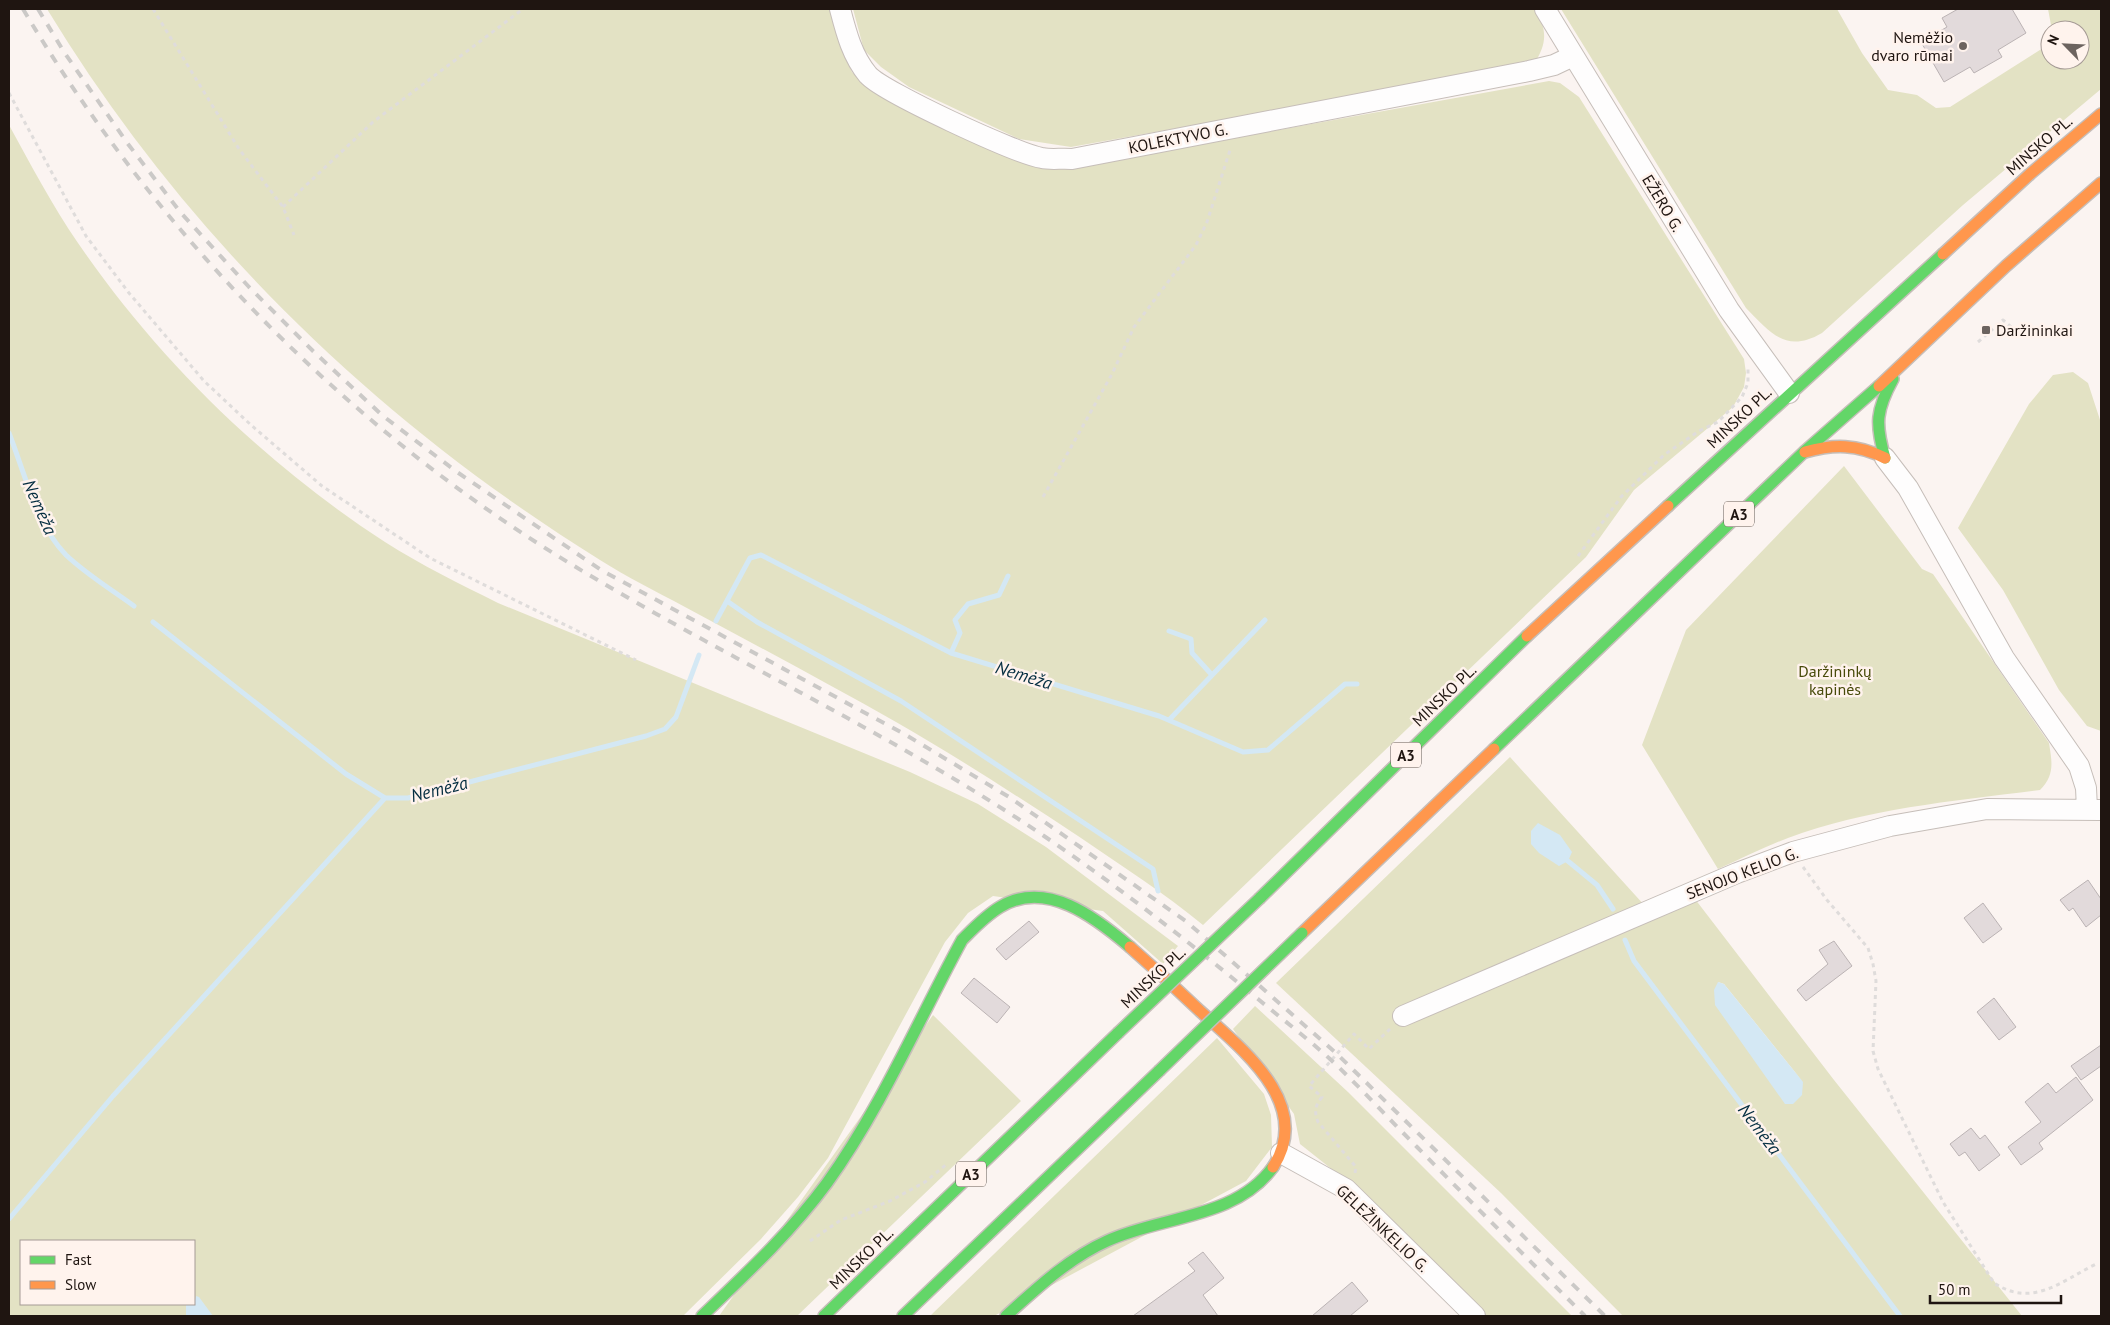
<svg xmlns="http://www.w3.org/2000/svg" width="2110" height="1325" font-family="'PT Sans',sans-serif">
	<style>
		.green { fill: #e3e2c4; fill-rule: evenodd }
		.water { fill: #d4e8f4 }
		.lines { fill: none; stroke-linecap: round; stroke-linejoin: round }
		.stream { stroke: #d4e8f4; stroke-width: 5 }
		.building { fill: #e2dadb; stroke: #bbb3b4 }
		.street-casing { stroke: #c6beb9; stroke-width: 22 }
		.fast-casing { stroke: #c6beb9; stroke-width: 14 }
		.slow-casing { stroke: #c6beb9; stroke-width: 14 }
		.path { stroke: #dfdcdb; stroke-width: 3; stroke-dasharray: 4 4; stroke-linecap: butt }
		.street { stroke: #fefdfd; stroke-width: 20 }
		.fast { stroke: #63d668; stroke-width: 11 }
		.slow { stroke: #ff974d; stroke-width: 11 }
		.rail { stroke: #cbc9c7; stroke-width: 4; stroke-dasharray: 9 9; stroke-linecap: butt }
		.fast-bridge-casing { stroke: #c6beb9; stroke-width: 14; stroke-linecap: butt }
		.fast-bridge { stroke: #63d668; stroke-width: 11 }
		.poi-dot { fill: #6c635f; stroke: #fff3ed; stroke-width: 2 }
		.labels { text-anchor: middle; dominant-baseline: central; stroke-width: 5; stroke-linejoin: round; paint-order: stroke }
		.shield { fill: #fff3ed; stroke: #625853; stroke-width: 1 }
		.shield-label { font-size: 15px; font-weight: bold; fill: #1f1511 }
		.poi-label { font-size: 16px; fill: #1f1511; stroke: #fff3ed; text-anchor: end }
		.street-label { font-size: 16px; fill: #1f1511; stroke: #fff3ed }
		.park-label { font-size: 16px; fill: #484b0a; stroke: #fff3ed }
		.water-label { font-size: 18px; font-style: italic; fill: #052e41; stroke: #fff3ed }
	</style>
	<rect width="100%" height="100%" fill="#fbf4f1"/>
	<path class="green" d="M47,9H830L841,48L852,72L873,92L897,105L1012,158L1084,165L1549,81L1560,83L1579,97L1744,359L1746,373L1744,387L1733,407L1634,490L1586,557L1203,925C1164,893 1122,866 1081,838C1020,798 959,758 896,722C827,683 756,645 685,607C657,592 627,577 600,560C375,420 185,236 47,9Z
		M853,9H1535C1548,30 1547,45 1533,65L1071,147L1019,139L909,87L881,67L864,50Z
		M1561,9H1837L1862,53L1888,90L1917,95L1936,108L1950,107L2043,48L2051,25L2048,9H2101V89L1963,205L1822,333C1786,354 1771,333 1746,308ZM2050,30H2080V60H2050Z
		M9,125C31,165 52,205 78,243C158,360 266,465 385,542C421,565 460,584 498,603L910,772L978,804L1046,847L1178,946L1163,964L1103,911L993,896L968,913L945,942L828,1158L798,1197L761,1239L683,1316H9ZM21,1241H194V1304H21Z
		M2073,372L2088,383L2101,423V731L2087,726L2059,690L2003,590L1958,528L2029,404L2053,375Z
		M1844,466L1922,569L1933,574L2049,743C2052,762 2055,775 2040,790C1956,801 1868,808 1788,838C1764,847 1741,859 1718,869L1642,745L1686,630Z
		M1510,757L1655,917L1695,899L1834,1080L2022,1316H1623L1501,1193L1276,983ZM1718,982L1724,984L1803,1082Z
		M1255,1006L1348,1092L1572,1316H1485L1358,1190L1300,1144L1294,1114L1233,1029Z
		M933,1015L1021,1101L797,1316H719Z
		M1217,1038L1264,1094L1271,1115L1272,1147L1246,1181L994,1316H930Z"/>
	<path class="water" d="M1538,823L1560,835L1572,852L1568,861L1559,866L1539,853L1531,844V831Z
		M1718,982L1724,984L1803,1082L1802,1095L1793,1104H1785L1715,1005L1714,990Z
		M196,1296L199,1297L213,1316H186V1305L194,1304Z"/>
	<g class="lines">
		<path class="stream" d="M9,433C24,471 37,526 66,555C86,574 112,590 134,606
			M727,601L757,622L901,701L1153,869L1158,891
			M716,621L750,558L761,555L951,653L1159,716L1243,752L1268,750L1345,684H1357
			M153,622L346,774L385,798H408L646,736L665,729L676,717L699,655
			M1169,631L1191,639L1192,653L1212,675
			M951,653L960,633L955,620L968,604L999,595L1008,576
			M1169,720L1265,620
			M1563,857L1597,885L1613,909
			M1625,940L1634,961L1900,1316
			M9,1219L113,1096L385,798"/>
	</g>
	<path class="building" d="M1958,9H2012L2026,33L1998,50L2002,57L1974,73L1970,67L1944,82L1921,42L1947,27L1942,18Z
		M2088,880L2101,899V915L2086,927L2073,908L2069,911L2060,900Z
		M1983,903L2002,929L1983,943L1964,918Z
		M1029,921L1039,932L1006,960L996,949Z
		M1834,941L1852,966L1806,1001L1797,990L1828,964L1819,950Z
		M974,978L1010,1007L997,1023L961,993Z
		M1994,998L2016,1027L1999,1040L1977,1012Z
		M2101,1045V1066L2081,1080L2071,1066Z
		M2076,1077L2093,1100L2039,1143L2043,1149L2021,1165L2008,1147L2041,1122L2025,1102L2048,1083L2056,1093Z
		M1971,1128L1980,1139L1985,1135L2000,1155L1979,1171L1965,1152L1959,1156L1950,1144Z
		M1203,1252L1224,1278L1203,1295L1218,1316H1133L1195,1271L1188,1263Z
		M1352,1282L1368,1301L1350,1316H1312Z"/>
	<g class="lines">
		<g class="street-casing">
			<path id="street" d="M840,9C846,32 852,56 868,75C883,92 1017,154 1042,158C1051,160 1062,158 1072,159L1529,71L1554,65L1573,56
				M1545,9L1729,310L1789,393
				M1885,458L1908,488L2004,658L2079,766L2086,788L2087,809
				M1403,1016L1737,873L1793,852L1890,826L1987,809L2101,810
				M1281,1153L1346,1189L1475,1316"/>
		</g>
		<g class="fast-casing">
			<path id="fast" d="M1885,458C1875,424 1876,410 1893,379
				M1668,506L1943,254
				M1494,749L1804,452L1879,386
				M1260,898L1527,636
				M702,1316C746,1274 791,1232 827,1183C881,1108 918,1021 962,940C974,928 985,916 1000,907C1046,879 1095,917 1130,947
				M824,1316L1118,1033
				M903,1316L1159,1071
				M1006,1316C1037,1288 1069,1258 1107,1241C1160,1216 1236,1219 1273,1167"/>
		</g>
		<g class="slow-casing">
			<path id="slow" d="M1943,254L2030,174L2101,114
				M1879,386L2006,266L2101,183
				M1805,452C1834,444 1857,444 1885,458
				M1527,636L1668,506
				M1302,933L1494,749
				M1130,947C1154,968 1177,989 1200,1011C1242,1049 1314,1104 1273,1167"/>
		</g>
		<path class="path" d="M153,9L239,149L283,207L294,235
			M9,93L86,236L129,293L204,381L251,425L322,486L430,558L636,660
			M283,207L373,122L523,9
			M1978,342L2003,320L2023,337
			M1043,497L1112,374L1134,327L1196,245L1207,222L1231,147
			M1578,556L1621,497L1664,455L1699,431L1718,422L1742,397L1748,383V368
			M1803,867L1827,900L1868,948L1873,964L1876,981L1873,1051L1878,1069L1943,1202L1994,1283C2032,1308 2060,1282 2096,1264
			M1355,1173L1356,1167L1318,1122C1314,1111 1315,1106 1322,1097L1309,1086L1354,1034L1369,1049L1390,1029
			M810,1241L841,1220L890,1201L925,1182L947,1164"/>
		<use href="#street" class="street"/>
		<use href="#fast" class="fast"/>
		<use href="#slow" class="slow"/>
		<path class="rail" d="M23,9C162,243 361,442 596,579C744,667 901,739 1044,836C1119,887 1189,942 1258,999C1282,1019 1307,1038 1330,1059C1360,1087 1388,1118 1417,1147C1473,1204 1529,1260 1585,1316
			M38,9L64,52L128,144L181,213L249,287L313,351L383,416L457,472L601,570L906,735L1009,797L1187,922L1336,1053L1605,1316"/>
		<g class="fast-bridge-casing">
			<path id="fast-bridge" d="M1118,1033L1260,898
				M1159,1071L1302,933"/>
		</g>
		<use href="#fast-bridge" class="fast-bridge"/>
	</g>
	<g class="poi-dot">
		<circle cx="1963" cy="46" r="5"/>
		<rect x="1981" y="325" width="10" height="10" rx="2.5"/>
	</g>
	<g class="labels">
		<g class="shield">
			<rect x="1724" y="501.5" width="30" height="25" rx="4"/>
			<rect x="1391" y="742.5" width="30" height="25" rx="4"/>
			<rect x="956" y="1161.5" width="30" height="25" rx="4"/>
		</g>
		<g class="shield-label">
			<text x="1739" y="514">A3</text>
			<text x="1406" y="755">A3</text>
			<text x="971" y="1174">A3</text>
		</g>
		<g class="poi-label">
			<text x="1953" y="37">Nemėžio<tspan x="1953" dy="18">dvaro rūmai</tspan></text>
			<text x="1996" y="330" text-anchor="start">Daržininkai</text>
		</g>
		<g class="street-label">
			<text transform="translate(1178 138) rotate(-11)">KOLEKTYVO G.</text>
			<text transform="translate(2039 145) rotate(-41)">MINSKO PL.</text>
			<text transform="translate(1663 203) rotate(59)">EŽERO G.</text>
			<text transform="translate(1739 417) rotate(-43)">MINSKO PL.</text>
			<text transform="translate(1444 695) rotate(-44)">MINSKO PL.</text>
			<text transform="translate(1742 873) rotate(-21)">SENOJO KELIO G.</text>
			<text transform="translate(1153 977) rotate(-43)">MINSKO PL.</text>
			<text transform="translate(1383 1228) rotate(43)">GELEŽINKELIO G.</text>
			<text transform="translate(861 1258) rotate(-44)">MINSKO PL.</text>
		</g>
		<g class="park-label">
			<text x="1835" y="671">Daržininkų<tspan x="1835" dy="18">kapinės</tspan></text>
		</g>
		<g class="water-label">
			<text transform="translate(40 507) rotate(66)">Nemėža</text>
			<text transform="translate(1024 675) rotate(17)">Nemėža</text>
			<text transform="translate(439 789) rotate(-14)">Nemėža</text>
			<text transform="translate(1760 1129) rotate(53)">Nemėža</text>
		</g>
	</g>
	<rect width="2110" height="1325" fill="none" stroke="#1f1511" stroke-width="20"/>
	<rect x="20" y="1240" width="175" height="65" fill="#fff3ed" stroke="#a59a95"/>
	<rect x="30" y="1256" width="25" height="8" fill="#63d668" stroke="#a59a95"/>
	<text x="65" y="1265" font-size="15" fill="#1f1511">Fast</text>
	<rect x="30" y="1281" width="25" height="8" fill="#ff974d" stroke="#a59a95"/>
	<text x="65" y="1290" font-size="15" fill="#1f1511">Slow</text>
	<g transform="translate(2065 45) rotate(294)"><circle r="24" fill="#fff3ed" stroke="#a59a95"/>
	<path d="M0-4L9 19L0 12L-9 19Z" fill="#6c635f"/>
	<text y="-8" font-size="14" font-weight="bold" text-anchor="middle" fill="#1f1511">N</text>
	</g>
	<path d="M1930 1295v8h131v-8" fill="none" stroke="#1f1511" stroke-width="2.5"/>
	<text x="1938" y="1295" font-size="15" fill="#1f1511" stroke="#fff3ed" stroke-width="4" paint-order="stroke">50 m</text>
</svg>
